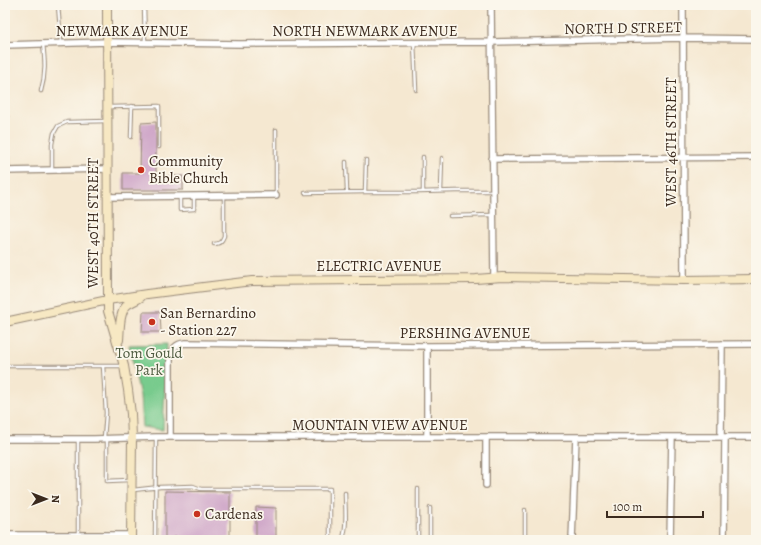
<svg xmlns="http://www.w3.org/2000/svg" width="761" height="545" font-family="Alegreya,serif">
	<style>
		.park { fill: #78cb8d; stroke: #5a7a56 }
		.building { fill: #d0a8c9 }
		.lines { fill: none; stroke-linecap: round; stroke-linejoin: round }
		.lane-casing { stroke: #988978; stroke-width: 4.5 }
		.street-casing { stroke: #988978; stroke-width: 8 }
		.secondary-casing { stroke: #988978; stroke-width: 10 }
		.lane { stroke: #fff; stroke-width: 2.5 }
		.street { stroke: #fff; stroke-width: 5.5 }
		.secondary { stroke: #f7e8c3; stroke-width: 8 }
		.poi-dot { fill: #c8321e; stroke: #fbf7ec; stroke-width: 1.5 }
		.labels { text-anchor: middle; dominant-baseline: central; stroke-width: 3.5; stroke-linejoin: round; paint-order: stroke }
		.street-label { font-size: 15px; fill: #3b2a1e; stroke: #fbf7ec }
		.poi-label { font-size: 15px; fill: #3b2a1e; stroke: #fbf7ec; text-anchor: start }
		.park-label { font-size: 15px; fill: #4d5a3f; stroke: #fbf7ec }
	</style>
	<rect width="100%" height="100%" fill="#fbf7ec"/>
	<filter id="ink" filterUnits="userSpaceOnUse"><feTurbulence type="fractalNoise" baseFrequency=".025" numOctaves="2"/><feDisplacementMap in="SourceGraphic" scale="8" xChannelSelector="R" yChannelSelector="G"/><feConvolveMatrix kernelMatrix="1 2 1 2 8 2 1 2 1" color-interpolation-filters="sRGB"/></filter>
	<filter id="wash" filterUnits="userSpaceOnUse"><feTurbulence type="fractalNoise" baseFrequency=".012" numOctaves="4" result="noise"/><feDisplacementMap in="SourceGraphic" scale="16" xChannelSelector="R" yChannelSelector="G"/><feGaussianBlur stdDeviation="0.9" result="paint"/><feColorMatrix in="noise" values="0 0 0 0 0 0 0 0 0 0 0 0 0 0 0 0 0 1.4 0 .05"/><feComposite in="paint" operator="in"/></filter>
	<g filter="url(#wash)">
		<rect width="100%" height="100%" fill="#f5e8d1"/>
		<path class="park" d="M167,344L163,430L142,427L140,396L129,345Z"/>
		<g id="blocks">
			<path class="building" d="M156,122V176H183V190H123V173H140L141,123Z
				M143,312H160L161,332H142Z
				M165,491L230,492V538H186V537H173V538H165Z
				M256,507L276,508V539L256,538Z"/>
		</g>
	</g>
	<g filter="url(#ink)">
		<use href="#blocks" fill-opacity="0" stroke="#988978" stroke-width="1"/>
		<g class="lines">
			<g class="lane-casing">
				<path id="lane" d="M58,5L61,42
					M144,5L145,42
					M414,42L416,90
					M41,91C46,74 45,61 43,44
					M110,107L159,106V147
					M7,116L8,170
					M131,137L132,106
					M423,157V192
					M346,162L347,192
					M52,170V144L54,133L58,126L67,122L107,121
					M441,191L442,158
					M365,192L366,160
					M305,193L365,192H418L456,191H492
					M276,195V130
					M180,197V210L194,209V197
					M450,216L492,215
					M214,244C220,244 222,241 224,236V196
					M5,366H122
					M103,366L106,413L104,438
					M107,438V481L129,480
					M418,489V540
					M133,490L160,487L193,486L201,489H330V537L331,540
					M430,508V540
					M78,540V439
					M155,540L156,437
					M342,540C348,530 345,505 345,493
					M525,540V510"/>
			</g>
			<g class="street-casing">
				<path id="street" d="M491,5L494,278
					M683,5L684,280
					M5,45L107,42L240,44L491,42L683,38L756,39
					M492,159L756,157
					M5,171L107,169
					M107,197L276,195
					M170,437V357C173,348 176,344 185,343L427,346L756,344
					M427,437V346
					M721,437L722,344
					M5,439H94L156,437H756
					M486,485V437
					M5,535H131
					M572,540L576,437
					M670,540L672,437
					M724,540L725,437"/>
			</g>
			<g class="secondary-casing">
				<path id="secondary" d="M107,5L108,300V311L124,366L128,390L131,414L132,437L131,540
					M5,322L108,300L147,294L252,281L476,279L502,277L684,280L756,279
					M119,340C120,329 119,313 127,305C131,302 137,300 141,297"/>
			</g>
			<use href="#lane" class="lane"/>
			<use href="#street" class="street"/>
			<use href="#secondary" class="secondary"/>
		</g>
	</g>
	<g class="poi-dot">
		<circle cx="141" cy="170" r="4"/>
		<circle cx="152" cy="322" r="4"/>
		<circle cx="197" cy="514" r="4"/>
	</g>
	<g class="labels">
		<g class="street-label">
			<text transform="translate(623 28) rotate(-1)">NORTH D STREET</text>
			<text x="122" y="31">NEWMARK AVENUE</text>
			<text x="365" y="31">NORTH NEWMARK AVENUE</text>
			<text transform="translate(671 142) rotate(-90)">WEST 46TH STREET</text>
			<text transform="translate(93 223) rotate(-90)">WEST 40TH STREET</text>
			<text x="379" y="266">ELECTRIC AVENUE</text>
			<text x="465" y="333">PERSHING AVENUE</text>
			<text x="380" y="425">MOUNTAIN VIEW AVENUE</text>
		</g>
		<g class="poi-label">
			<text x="149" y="161">Community<tspan x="149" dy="17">Bible Church</tspan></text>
			<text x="160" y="313">San Bernardino<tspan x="160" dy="17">- Station 227</tspan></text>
			<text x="205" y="514">Cardenas</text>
		</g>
		<g class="park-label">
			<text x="149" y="353">Tom Gould<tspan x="149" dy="17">Park</tspan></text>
		</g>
	</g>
	<rect width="761" height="545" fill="none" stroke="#fbf7ec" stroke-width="20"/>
	<g transform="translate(46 499) rotate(90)" stroke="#fbf7ec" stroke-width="3" paint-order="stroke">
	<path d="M0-3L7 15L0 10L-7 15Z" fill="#3b2a1e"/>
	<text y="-6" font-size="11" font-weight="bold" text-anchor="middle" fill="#3b2a1e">N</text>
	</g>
	<path d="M607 511v6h96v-6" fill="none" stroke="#3b2a1e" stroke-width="2"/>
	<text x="613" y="511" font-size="12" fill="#3b2a1e" stroke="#fbf7ec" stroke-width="3" paint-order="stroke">100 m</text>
</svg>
